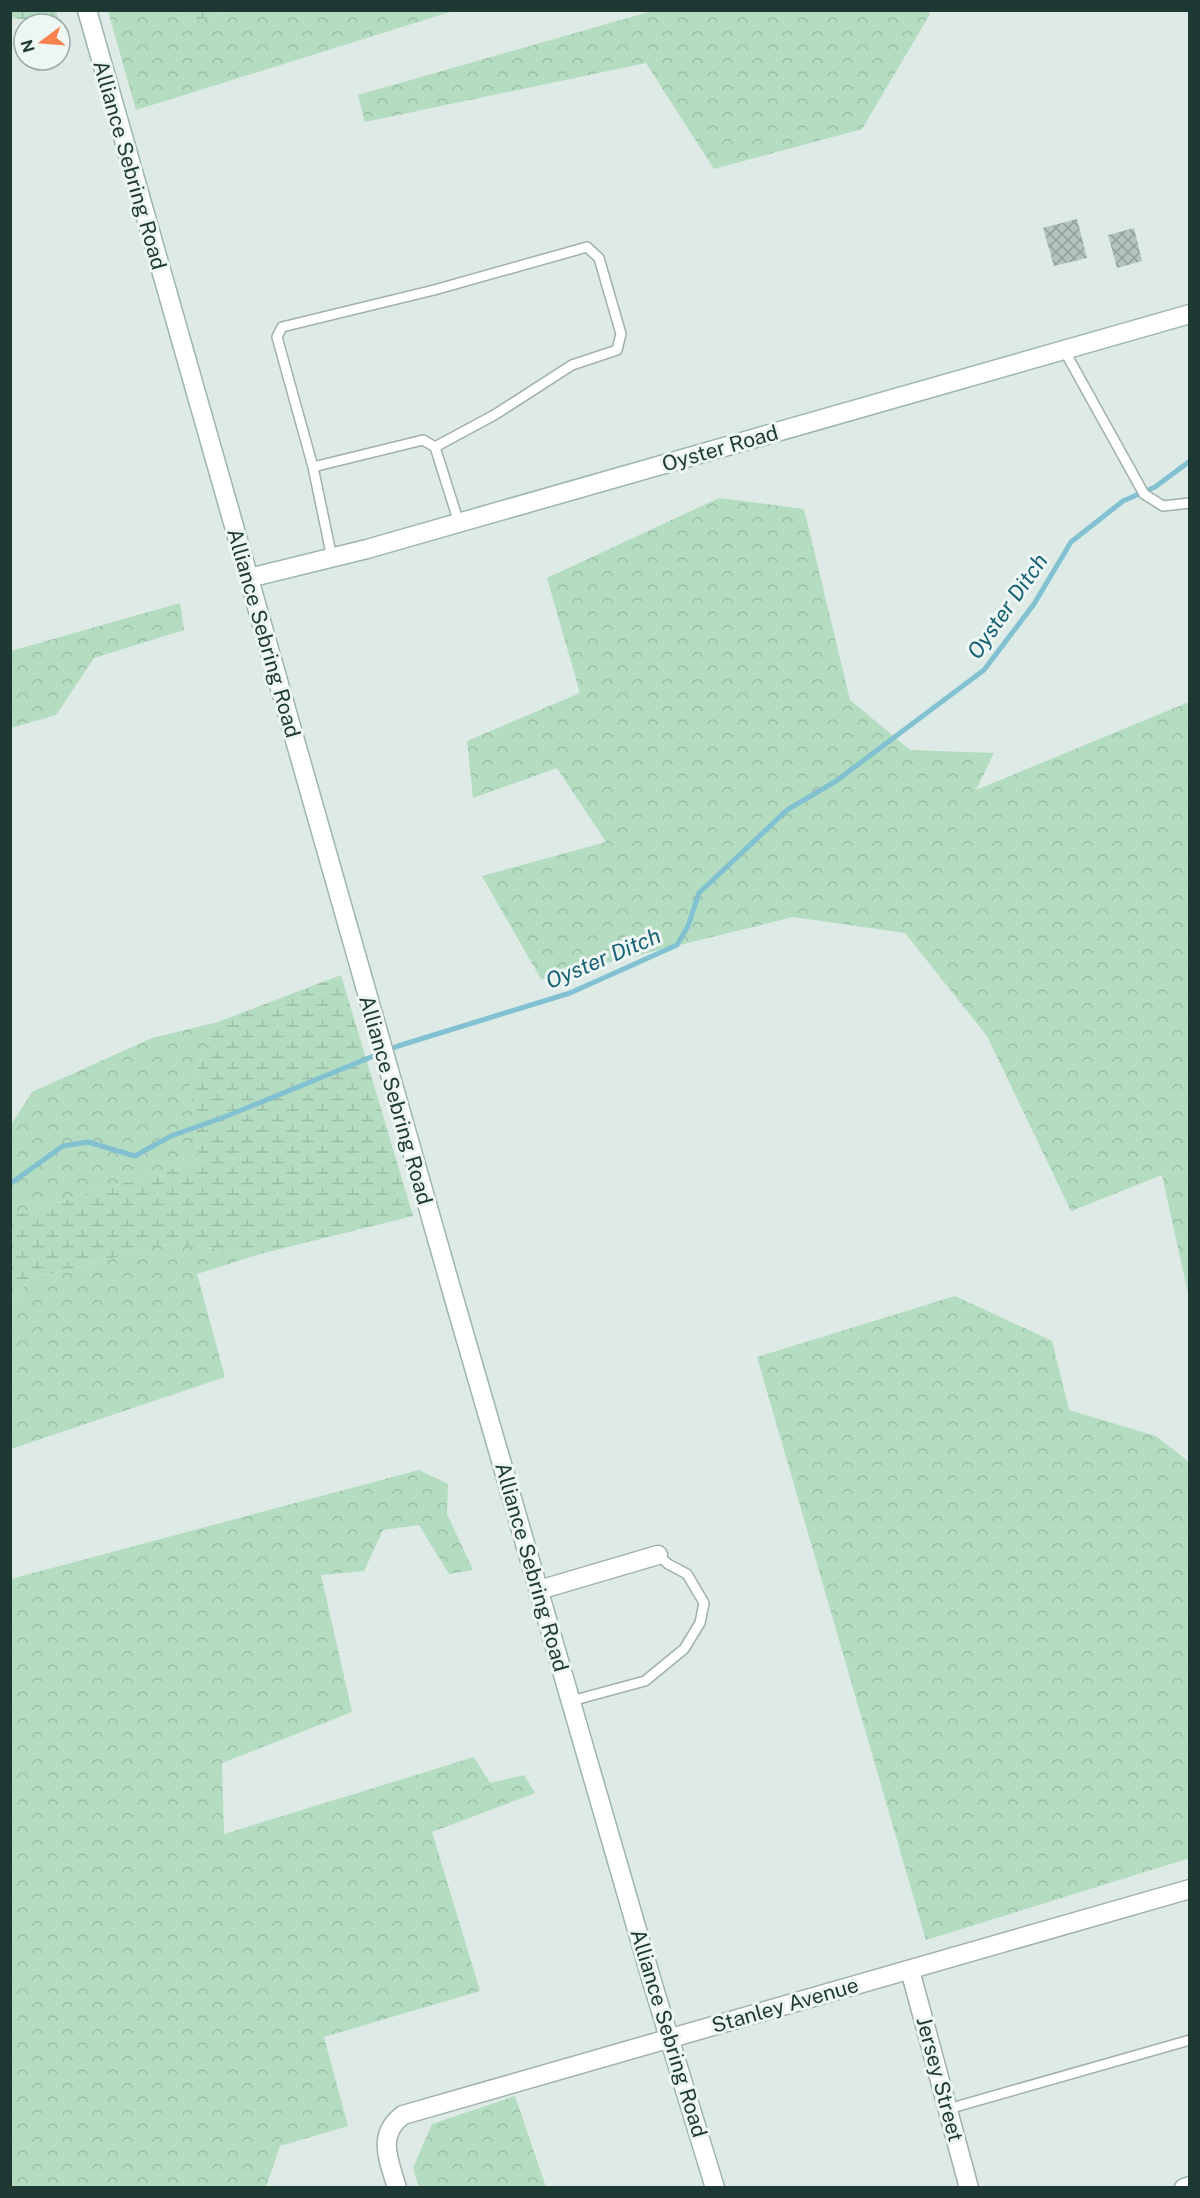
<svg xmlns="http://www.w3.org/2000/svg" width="1200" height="2198" font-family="'Public Sans',sans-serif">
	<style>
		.forest { fill: url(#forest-crowns) }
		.wetland { fill: url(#wetland-marsh) }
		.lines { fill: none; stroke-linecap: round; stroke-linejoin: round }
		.stream { stroke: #81c1d2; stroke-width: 5 }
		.building { fill: url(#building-cross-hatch) }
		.lane-casing { stroke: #a0b1ac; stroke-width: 12 }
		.street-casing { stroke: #a0b1ac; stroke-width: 21 }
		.secondary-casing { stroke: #9cb6ae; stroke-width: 21 }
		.lane { stroke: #fff; stroke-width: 9 }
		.street { stroke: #fff; stroke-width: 18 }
		.secondary { stroke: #fff; stroke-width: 18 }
		.labels { text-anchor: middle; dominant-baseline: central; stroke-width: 6; stroke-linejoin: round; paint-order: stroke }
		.street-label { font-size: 21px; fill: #1e3934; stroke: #edf6f2 }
		.water-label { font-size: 22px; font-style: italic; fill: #176177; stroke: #edf6f2 }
	</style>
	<defs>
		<pattern id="forest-crowns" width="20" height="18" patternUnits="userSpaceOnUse" patternTransform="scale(1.5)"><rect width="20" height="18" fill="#b4dcc1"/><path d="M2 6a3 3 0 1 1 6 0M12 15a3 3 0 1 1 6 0" fill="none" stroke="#9abea6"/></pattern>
		<pattern id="wetland-marsh" width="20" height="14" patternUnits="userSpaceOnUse" patternTransform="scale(1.5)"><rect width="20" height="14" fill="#b4dcc1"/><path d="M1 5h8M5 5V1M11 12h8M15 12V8" fill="none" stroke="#9abea6"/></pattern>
		<pattern id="building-cross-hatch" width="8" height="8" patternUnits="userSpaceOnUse" patternTransform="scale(1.5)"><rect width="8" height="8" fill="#b2c4be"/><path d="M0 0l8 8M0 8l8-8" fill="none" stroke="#90a09b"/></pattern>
	</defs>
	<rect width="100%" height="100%" fill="#ddeae5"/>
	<path class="forest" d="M927,10L930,14L862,129L714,169L646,63L365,122L358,95L652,11Z
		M108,11H183L188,23L231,11H453L136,110Z
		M719,498L804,509L850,700L910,750L994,753L976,790L1189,702V1298L1162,1175L1071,1211L987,1036L905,933L793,917L541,979L482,876L606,842L557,768L473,798L467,741L580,693L547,578Z
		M180,603L184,630L94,658L56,715L11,728V651Z
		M218,1022L190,1085L199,1161L11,1216V1125L32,1092L152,1038Z
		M167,1244L260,1254L197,1274L225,1377L11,1449V1307L28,1280Z
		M955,1296L1052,1341L1069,1410L1156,1436L1189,1462L1190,1858L926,1940L757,1357Z
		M419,1470L448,1484L447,1514L473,1570L449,1574L419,1525L383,1530L364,1571L321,1575L352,1712L222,1763L224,1834L474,1757L490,1783L524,1775L535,1793L432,1832L480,1991L324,2037L348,2126L280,2146L266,2187H11V1579Z
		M515,2096L546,2187H419L413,2168L432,2124Z"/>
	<path class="wetland" d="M10,11H56L59,22L11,18Z
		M183,11H231L188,23Z
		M341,975L413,1216L260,1254L167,1244L28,1280L11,1307V1216L199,1161L190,1085L218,1022Z"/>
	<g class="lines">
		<path class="stream" d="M10,1184L63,1146L88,1142L135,1156L171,1136L227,1116L398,1046L570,993L677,945L688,926L699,893L787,810L836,781L984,670L1034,604L1071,542L1123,501L1155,487L1190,461"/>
	</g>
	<path class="building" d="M1077,219L1087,258L1054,266L1043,228Z
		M1134,228L1142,261L1117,268L1108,235Z"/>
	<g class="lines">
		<g class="lane-casing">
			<path id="lane" d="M1064,350L1144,494L1163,506L1190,503
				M313,467L277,337L282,327L434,290L587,247L599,258L621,334L617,350L572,365L496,414L435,447
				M332,558L313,467L423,440L435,447L459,523
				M571,1701L645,1681L684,1649L700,1623L704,1603L687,1574L668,1564L658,1555
				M948,2109L1190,2040"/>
		</g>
		<g class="street-casing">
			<path id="street" d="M539,1590L658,1555
				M910,1970L969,2188
				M397,2188C389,2160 376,2135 403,2115L1190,1889"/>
		</g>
		<g class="secondary-casing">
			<path id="secondary" d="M87,10L455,1302L653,1985L715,2188
				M249,578L367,549L1190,314
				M1184,2188L1190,2186"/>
		</g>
		<use href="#lane" class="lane"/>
		<use href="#street" class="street"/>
		<use href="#secondary" class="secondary"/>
	</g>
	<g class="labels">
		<g class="street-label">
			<text transform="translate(130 165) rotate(74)">Alliance Sebring Road</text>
			<text transform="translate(720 448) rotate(-16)">Oyster Road</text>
			<text transform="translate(264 633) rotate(74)">Alliance Sebring Road</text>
			<text transform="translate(396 1100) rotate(74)">Alliance Sebring Road</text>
			<text transform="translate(532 1567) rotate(74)">Alliance Sebring Road</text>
			<text transform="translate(785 2005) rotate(-16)">Stanley Avenue</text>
			<text transform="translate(669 2033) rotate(73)">Alliance Sebring Road</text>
			<text transform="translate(940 2079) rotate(75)">Jersey Street</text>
		</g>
		<g class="water-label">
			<text transform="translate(1007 606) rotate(-55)">Oyster Ditch</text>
			<text transform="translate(603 958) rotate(-23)">Oyster Ditch</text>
		</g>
	</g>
	<rect width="1200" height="2198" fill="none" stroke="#1e3934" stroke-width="24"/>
	<g transform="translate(42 42) rotate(254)"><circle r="28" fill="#edf6f2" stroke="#9aaaa6" stroke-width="1.5"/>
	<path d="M0-4.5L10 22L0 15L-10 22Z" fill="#f8814d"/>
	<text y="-9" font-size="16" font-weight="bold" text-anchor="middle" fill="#1e3934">N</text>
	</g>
</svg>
